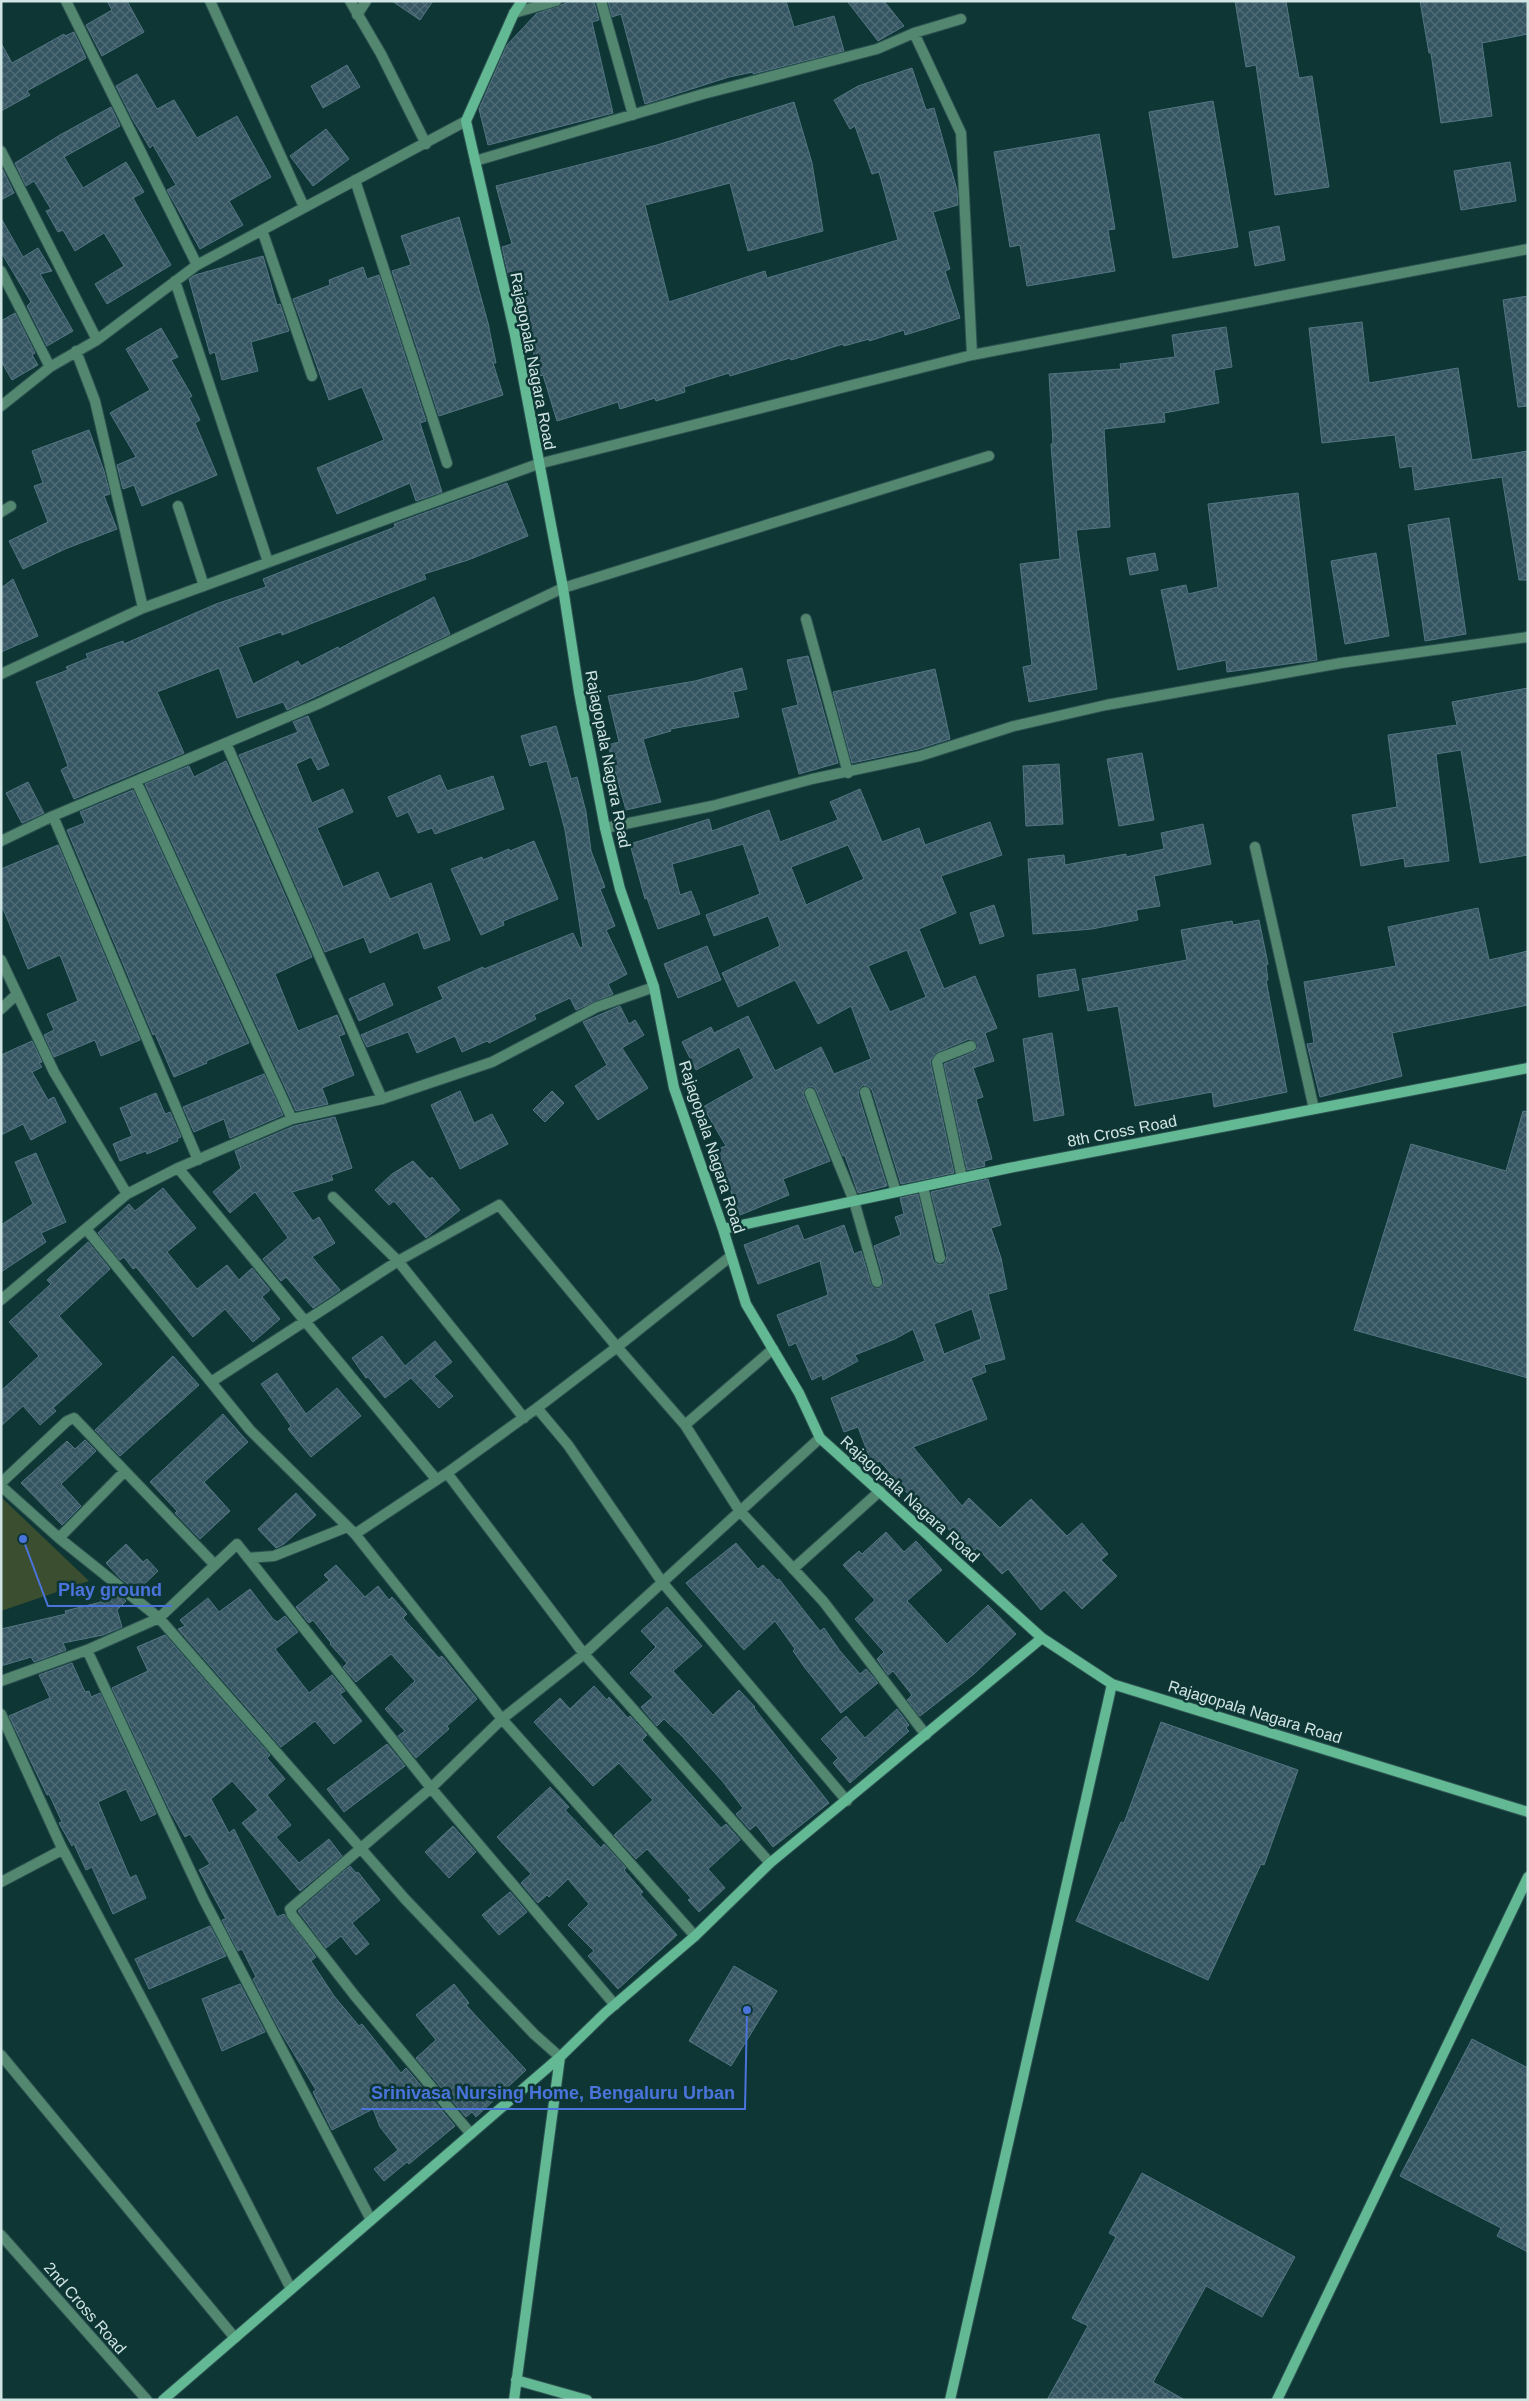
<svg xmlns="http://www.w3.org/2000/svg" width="1529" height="2401" font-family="Arial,sans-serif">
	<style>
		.park { fill: #3b4e30 }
		.building { fill: url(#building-cross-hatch); stroke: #547683; fill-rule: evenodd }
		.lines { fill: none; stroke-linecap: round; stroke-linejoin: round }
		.street-casing { stroke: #2d5251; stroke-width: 12 }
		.secondary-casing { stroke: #2d5251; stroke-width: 12 }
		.street { stroke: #538770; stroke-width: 10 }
		.secondary { stroke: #62b994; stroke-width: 10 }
		.labels { text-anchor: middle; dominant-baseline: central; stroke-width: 5; stroke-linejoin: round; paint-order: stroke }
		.street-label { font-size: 16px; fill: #d1e5e4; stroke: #0e3635 }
		.leader { fill: none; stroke: #4a74db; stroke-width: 2 }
		.callout-dot { fill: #4a74db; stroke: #0e3635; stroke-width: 2 }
		.callout-label { font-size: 18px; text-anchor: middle; font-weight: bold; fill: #4a74db; stroke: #0e3635; stroke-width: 5; stroke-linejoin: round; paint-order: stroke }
	</style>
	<defs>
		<pattern id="building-cross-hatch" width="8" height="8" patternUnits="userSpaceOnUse" patternTransform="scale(1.25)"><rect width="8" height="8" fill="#345561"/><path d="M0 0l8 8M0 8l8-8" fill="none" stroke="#506d78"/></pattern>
	</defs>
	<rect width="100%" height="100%" fill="#0e3635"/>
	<path class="park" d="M1,1497L89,1581L1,1611Z"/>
	<path class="building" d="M107,1H127L144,32L102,56L86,25L112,10Z
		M392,1H433L420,20Z
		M572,1H594L599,20L592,22L613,113L488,145L479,109L507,45L536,14Z
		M608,1H786L794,27L834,16L844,51L753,74V72L729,77L645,104L621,14L612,17Z
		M847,1H884L904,26L878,41Z
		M1235,1H1286L1299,78L1312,76L1329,187L1275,195L1256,65L1246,67Z
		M1420,1H1528V34L1482,43L1492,116L1441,123L1431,53H1429Z
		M74,32L86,58L27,91L30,95L1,111V43L12,63L64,34L65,36Z
		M347,65L360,87L323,108L311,86Z
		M912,68L926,110L934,108L957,190L958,205L933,212L950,269L945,271L960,318L905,335L904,330L869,341V339L844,346L843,344L791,360L790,358L730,376L729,373L684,387L685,392L656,401L655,398L620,409L618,402L557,421L543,375L540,376L512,277H509L507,269L502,247L512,244L496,186L657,145L794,102L812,163L823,231L748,251L730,183L645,205L669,302L765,271L767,278L898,240L879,172L872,174L855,126L850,129L834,100L858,86Z
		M137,74L157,109L174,100L197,138L237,116L271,177L229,201L243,225L200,249L167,190L176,185L153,145L150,148L133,120L116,86Z
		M1213,101L1238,247L1173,258L1149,112Z
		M111,107L120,126L64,157L83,188L126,162L144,192L133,198L171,265L107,304L95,284L124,266L104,233L75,251L63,230L58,232L46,211L51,209L34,181L26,186L15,163L60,135Z
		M326,129L349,159L313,186L290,156Z
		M1099,134L1115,229L1108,230L1115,271L1027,286L1020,245L1010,247L994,152Z
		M1510,162L1516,201L1461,210L1454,171Z
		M3,170L14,193L1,200V171Z
		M459,217L488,323L496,363H493L503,395L439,416L392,271L411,265L401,236Z
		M1,218L23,257L38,248L52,271L40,274L73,331L47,346L27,306L31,302L1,252Z
		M1279,226L1285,260L1255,266L1249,232Z
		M263,256L277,305L280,304L289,331L251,342L258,371L222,380L215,352L210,354L189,279L195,275Z
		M363,267L367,279L379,275L426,421L420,423L442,492L416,501L410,483L337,514L317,468L384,440L362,387L329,400L293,299L330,285L329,280Z
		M1528,296V406L1518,407L1503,300Z
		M15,313L35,353L32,355L38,365L12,380L1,361V321Z
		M1362,322L1369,383L1458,368L1472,460L1528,451V580H1519L1502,477L1415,490L1412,466L1400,468L1395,435L1322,443L1309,328Z
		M1226,327L1232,367L1214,370L1219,403L1164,413L1165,422L1104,429L1110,527L1076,530L1097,689L1029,702L1023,667L1032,665L1020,564L1060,559L1051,444H1053L1049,374L1121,369L1120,364L1175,357L1172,335Z
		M161,328L178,357L171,360L192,396L189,398L200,420L195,423L217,475L142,506L134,485L123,489L117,465L136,457L110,413L150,390L126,349Z
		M89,430L104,471L110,494L104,496L117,529L65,549L23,569L9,541L48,522L34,486L43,483L32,451Z
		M507,483L528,536L468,560L424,574L426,579L305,626L282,635L281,632L238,647L253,684L298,661L301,666L338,647L339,649L434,597L450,634L287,710L283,702L237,718L219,668L157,692L184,753L74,799L61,770L68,766L36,682L68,670L66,667L88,658L86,654L123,641L124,644L216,604L266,587L263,579L395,527L394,524Z
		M1298,493L1317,660L1227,672L1226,660L1178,670L1161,590L1186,585L1188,594L1218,587L1208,504Z
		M1449,518L1466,634L1425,641L1408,525Z
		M1155,553L1158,570L1130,575L1127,558Z
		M1376,553L1389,636L1345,644L1331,561Z
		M13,579L38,636L1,652V588Z
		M808,656L838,763L799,774L782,709L798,705L787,660Z
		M742,668L747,689L733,692L739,717L670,729L671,731L643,739L661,802L626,810L608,745L619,742L608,696L695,681Z
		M935,669L950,739L918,749L852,763L833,692Z
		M1528,688V855L1480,863L1461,750L1436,754L1449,861L1405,867L1404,858L1361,866L1352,815L1397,807L1388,735L1457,725L1452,702Z
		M308,716L329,765L318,770L311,757L296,764L312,803L343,789L353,812L317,828L343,887L378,872L390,899L431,883L450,940L424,949L418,932L370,953L364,937L325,952L239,755L298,732L293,722Z
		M556,726L571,779L577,777L586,812L591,851L605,887L600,889L615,926L606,930L627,974L608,984L613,994L576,1010L570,998L534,1015L536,1019L489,1043L487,1041L462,1052L455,1036L417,1053L408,1032L367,1047L361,1035L443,999L438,987L483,967L484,969L573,933L580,948L583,947L565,830L547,761L530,766L521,736Z
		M1142,753L1154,820L1119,826L1107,759Z
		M226,761L312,957L275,974L298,1031L337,1015L345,1034L339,1036L354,1075L322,1088L328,1104L296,1111L145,784L189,766L194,777Z
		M1059,764L1063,824L1026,826L1023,766Z
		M440,775L447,791L493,776L504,809L435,834L432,828L418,833L408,812L397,817L388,797Z
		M28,782L44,813L22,823L6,793Z
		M860,789L882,842L919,828L925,845L990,822L1002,855L941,876L956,913L919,929L944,989L975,976L997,1028L985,1033L994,1061L973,1068L983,1097L976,1099L992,1159L984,1161L985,1166L967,1170L944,1064L976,1051L977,1043L969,1039L938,1052L930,1061L954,1173L901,1184L872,1090L869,1087L863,1085L860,1088L858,1094L887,1186L858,1193L845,1156H843L816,1090L814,1087H808L804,1089V1096L830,1161L783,1179L789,1195L740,1215L715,1150L726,1146L703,1107L754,1078L739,1047L696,1070L682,1042L711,1027L714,1033L748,1016L775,1071L821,1047L834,1074L871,1059L851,1006L818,1024L795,980L738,1007L722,973L780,946L768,916L714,936L706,915L760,894L743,844L672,864L680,895L691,891L700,914L658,929L647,898L645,899L630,844L709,819L712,831L769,810L780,842L838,820L830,802ZM848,845L864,879L806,905L791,867ZM907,950L926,997L890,1012L868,966Z
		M133,790L249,1043L206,1061L207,1063L174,1077L155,1034L153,1035L67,830L85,823L80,812Z
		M1203,824L1211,864L1154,876L1160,906L1136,910L1138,920L1092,929L1033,934L1028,859L1064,855L1065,865L1126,854V857L1164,849L1161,833Z
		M534,841L558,899L503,921L504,925L481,935L451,869L482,857L483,860L509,849L510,851Z
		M58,845L140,1040L101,1056L95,1040L54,1057L44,1035L54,1030L47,1014L78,1001L60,955L28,969L1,904V869Z
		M994,905L1004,936L980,944L970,913Z
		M1478,908L1489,960L1528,951V1005L1392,1033L1402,1076L1320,1097L1307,1044L1314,1043L1304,982L1396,966L1388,927Z
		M1259,920L1268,964L1266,965L1268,980H1266L1287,1092L1214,1107L1212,1092L1135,1106L1118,1006L1088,1011L1082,979L1187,960L1181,930L1232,921L1233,925Z
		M707,946L721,980L678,998L664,964Z
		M1075,969L1079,990L1039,997L1037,975Z
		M384,983L393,1005L359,1021L349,999Z
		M620,1006L629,1024L635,1020L644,1035L622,1048L648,1088L598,1120L575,1086L607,1065L583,1022Z
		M1052,1033L1064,1115L1034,1121L1023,1039Z
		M32,1041L42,1062L39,1063L42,1067L32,1072L48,1100L54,1097L66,1122L31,1140L23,1124L1,1135V1055Z
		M264,1074L283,1115L230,1138L224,1119L194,1132L183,1107Z
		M460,1091L474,1123L492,1114L508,1144L460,1169L431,1105Z
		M552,1091L564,1103L545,1122L533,1110Z
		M156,1093L165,1114L170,1112L181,1137L177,1139L178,1141L147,1154L146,1151L120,1161L113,1144L132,1136L120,1108Z
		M1523,1111L1528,1112V1378L1354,1330L1411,1144L1506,1171Z
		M335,1117L352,1168L331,1175L333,1180L292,1192L313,1221L319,1217L335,1243L312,1257L340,1290L313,1308L286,1277L281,1281L263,1259L288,1238L255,1192L230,1213L213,1192L241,1168L235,1151L294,1126Z
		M36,1153L66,1222L41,1233L46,1242L1,1272V1225L33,1204L15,1162Z
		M413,1161L430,1179L432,1177L460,1210L426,1238L394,1201L389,1205L375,1190L392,1174Z
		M988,1179L1001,1225L991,1228L1001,1258L1007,1289L988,1294L1005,1359L984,1365L986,1372L971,1378L987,1419L913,1447L962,1506L969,1498L1000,1528L1031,1499L1067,1536L1082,1523L1108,1554L1101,1560L1117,1576L1082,1609L1064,1590L1041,1610L1008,1569L1002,1574L977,1548L973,1552L928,1510L924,1513L880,1461L872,1464L858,1427L844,1432L831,1398L925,1361L913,1329L895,1339L855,1355L858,1361L823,1380L822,1375L812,1380L796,1343L789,1346L777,1315L828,1295L820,1261L758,1284L744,1245L798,1225L804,1240L844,1225L854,1254L861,1251L871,1284L878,1289L882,1286L884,1281L874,1246L901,1235L895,1217L904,1214L900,1198L918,1194L933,1260L935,1263L941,1265L945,1263L947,1256L931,1192ZM972,1309L981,1339L944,1354L934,1324Z
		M163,1188L196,1228L167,1252L197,1289L227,1265L239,1280L252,1268L270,1290L262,1297L280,1319L253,1342L225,1309L193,1337L136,1267L133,1269L124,1257L120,1260L98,1233L129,1204L135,1211Z
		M88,1242L110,1269L59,1316L102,1364L53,1408L56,1411L40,1425L23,1406L1,1426V1391L39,1356L9,1322L51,1284L47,1280Z
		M382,1336L405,1366L435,1341L452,1362L434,1376L453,1396L439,1408L411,1378L385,1398L368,1377L366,1378L352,1358Z
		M173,1356L199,1385L120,1456L95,1430Z
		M277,1373L306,1414L337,1388L361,1416L311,1457L288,1429L291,1426L261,1384Z
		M223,1414L248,1442L204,1482L230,1511L200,1539L175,1513L177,1511L150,1482Z
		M85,1440L96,1451L61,1484L81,1506L62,1525L21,1483L67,1441L75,1449Z
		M296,1493L316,1515L284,1544L276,1548L258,1529Z
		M886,1532L904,1552L916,1541L942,1570L907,1601L947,1644L988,1605L1016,1634L974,1674L920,1716L907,1700L912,1695L893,1671L888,1675L877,1659L884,1652L855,1619L875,1600L843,1565L859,1551L862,1554Z
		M736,1543L758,1569L763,1565L777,1580L779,1579L820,1631L824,1628L840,1651L860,1674L866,1669L878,1683L841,1713L805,1668L793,1651L795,1649L775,1621L744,1650L686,1583Z
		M126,1544L143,1562L147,1559L158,1571L137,1591L120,1578L106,1563Z
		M336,1565L365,1597L378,1586L389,1600L392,1597L407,1614L403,1618L439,1658L442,1656L477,1699L447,1726L449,1729L416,1758L398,1736L405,1731L385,1709L415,1681L391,1654L356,1682L343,1667L347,1663L330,1644L331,1643L313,1620L309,1623L296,1607L329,1580L324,1575Z
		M250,1589L273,1619L277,1622L285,1616L298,1632L275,1649L309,1693L332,1675L345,1691L340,1694L362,1721L334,1744L315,1721L281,1747L178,1629L185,1626L180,1620L208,1598L219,1612Z
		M117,1593L126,1601L117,1610L122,1627L103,1635L63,1643L66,1650L34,1662L31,1657L1,1666V1629L66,1614L65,1611L101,1602L100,1599Z
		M667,1607L702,1646L673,1671L713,1715L739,1690L755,1707L754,1708L829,1803L773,1847L756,1825L750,1830L736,1814L743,1808L723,1782L682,1736L664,1719L657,1726L641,1707L653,1697L630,1673L656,1647L641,1631Z
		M165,1635L270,1755L267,1758L285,1779L267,1795L291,1825L276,1837L299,1863L329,1839L342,1856L300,1891L242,1823L258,1810L232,1781L211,1799L229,1833L234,1829L277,1917L284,1914L316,1957L311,1961L334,1996L359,2026L362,2024L401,2073L406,2068L455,2126L409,2164L407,2162L384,2181L374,2169L398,2150L380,2127L373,2109L332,2130L313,2092L316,2090L280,2031L253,1979L256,1977L242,1949L238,1951L222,1920L226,1919L199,1870L210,1864L190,1834L185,1837L169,1809L112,1688L148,1671L137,1647Z
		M72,1663L85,1692L89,1691L91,1697L100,1693L156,1814L141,1821L126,1789L98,1802L130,1878L136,1875L146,1898L113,1914L92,1867L86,1870L74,1844L72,1846L59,1823L62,1822L49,1794L47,1795L9,1716L50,1698L39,1675Z
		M594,1686L607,1700L609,1697L628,1718L630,1716L647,1735L642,1740L721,1828L726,1824L740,1840L708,1869L725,1888L699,1912L688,1900L691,1898L647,1849L636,1859L614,1835L653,1800L619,1763L593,1786L534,1722L560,1698L570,1709Z
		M897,1709L909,1725L906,1728L909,1731L850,1783L833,1763L838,1758L821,1739L846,1716L865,1738Z
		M1161,1722L1298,1770L1264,1865L1261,1864L1208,1980L1076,1921L1121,1822L1124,1823Z
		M387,1744L405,1766L344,1812L327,1789Z
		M550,1787L569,1807L565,1810L601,1848L604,1844L626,1868L624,1870L643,1892L640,1894L677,1935L618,1989L588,1956L594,1951L568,1925L589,1904L568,1879L549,1897L547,1895L538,1903L521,1883L531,1874L497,1837Z
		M453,1826L476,1852L449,1878L425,1852Z
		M350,1866L356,1873L358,1872L380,1900L352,1923L369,1944L356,1955L341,1936L326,1948L298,1911Z
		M510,1892L527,1912L499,1935L482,1915Z
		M210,1926L226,1956L149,1989L135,1959Z
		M734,1966L777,1991L731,2066L689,2041Z
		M240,1984L265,2032L222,2051L202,1999Z
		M454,1984L469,2003L466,2005L526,2070L476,2117L472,2112L466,2117L416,2058L436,2040L416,2015Z
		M1472,2039L1528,2068V2252L1497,2236L1501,2228L1400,2176Z
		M1142,2173L1295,2257L1262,2317L1206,2286L1153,2382L1185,2400H1047L1088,2326L1072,2318L1116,2237L1109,2233Z"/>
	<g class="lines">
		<g class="street-casing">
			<path id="street" d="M66,1L197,265
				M210,1L304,207
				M350,1L381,54L426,144
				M601,1L633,115
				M514,13L556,1
				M357,15L366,1
				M914,33L961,133L972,355
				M1,151L97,340
				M475,161L703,94L877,49L914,33L961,19
				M355,180L447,463
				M262,230L312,376
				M1,271L50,367
				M175,281L268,562
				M76,351L95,401L143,608
				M1,406L50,367L97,340L197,265L466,121
				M178,506L204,586
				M1,512L11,506
				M806,619L848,773
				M1,674L143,608L538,464L972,355L1528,249
				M226,743L382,1099
				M136,781L292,1119
				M53,816L198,1160
				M605,828L712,806L812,779L920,756L1014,726L1106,705L1341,663L1528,637
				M1,841L53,816L318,704L563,588L989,456
				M1255,847L1314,1109
				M1,960L54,1072L127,1194
				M1,1009L16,995
				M865,1092L896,1192
				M810,1093L854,1201L877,1282
				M178,1168L436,1479
				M962,1178L937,1062L940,1058L971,1046
				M923,1187L940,1258
				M333,1197L398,1261L524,1418
				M87,1230L250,1430L355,1534L502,1719L695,1936
				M731,1256L617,1347L685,1425L739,1510L823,1601L926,1735
				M1,1300L127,1194L178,1168L292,1119L382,1099L492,1062L597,1007L654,987
				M211,1382L398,1261L499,1205L617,1347L537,1408L568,1445L662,1582L847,1801
				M685,1425L773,1349
				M447,1473L537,1408
				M1,1483L67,1421L74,1418L215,1565
				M1,1486L59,1538L159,1618L405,1899L534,2034L560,2057
				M355,1534L447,1473L584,1654L770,1863
				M59,1538L125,1471
				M248,1558L274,1556L347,1527
				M793,1569L880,1491
				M87,1650L204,1900L371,2220
				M1,1681L87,1650L159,1618L237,1544L431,1788L615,2005
				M1,1714L61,1846L60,1851L1,1882
				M61,1846L152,2018L291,2289
				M1,2055L235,2338
				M471,2134L355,1996L292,1915L290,1909L431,1788L502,1719L584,1654L820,1438
				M1,2235L147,2400"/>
		</g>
		<g class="secondary-casing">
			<path id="secondary" d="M522,1L514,13L466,121L515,335L563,588L579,692L605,828L620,889L654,987L674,1088L723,1229L746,1304L799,1393L820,1438L1042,1638L1112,1684L1528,1812
				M723,1229L1009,1168L1528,1068
				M516,2380L587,2400
				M163,2400L560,2057L605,2013L695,1936L770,1863L1042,1638
				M514,2400L560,2057
				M950,2400L1112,1684
				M1277,2400L1528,1877"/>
		</g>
		<use href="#street" class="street"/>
		<use href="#secondary" class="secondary"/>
	</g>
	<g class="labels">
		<g class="street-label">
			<text transform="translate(533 361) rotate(79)">Rajagopala Nagara Road</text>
			<text transform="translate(608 759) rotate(79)">Rajagopala Nagara Road</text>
			<text transform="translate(1122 1131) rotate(-11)">8th Cross Road</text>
			<text transform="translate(712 1147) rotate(72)">Rajagopala Nagara Road</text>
			<text transform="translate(910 1499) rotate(42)">Rajagopala Nagara Road</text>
			<text transform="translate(1255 1712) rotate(17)">Rajagopala Nagara Road</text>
			<text transform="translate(85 2308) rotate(49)">2nd Cross Road</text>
		</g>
	</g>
	<path class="leader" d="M23 1539L48 1606H172M747 2010L745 2109H361"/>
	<g class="callout-dot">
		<circle cx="23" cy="1539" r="5"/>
		<circle cx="747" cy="2010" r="5"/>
	</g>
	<g class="callout-label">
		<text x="110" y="1596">Play ground</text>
		<text x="553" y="2099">Srinivasa Nursing Home, Bengaluru Urban</text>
	</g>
	<rect width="1529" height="2401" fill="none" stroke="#d1e5e4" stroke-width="5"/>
</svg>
